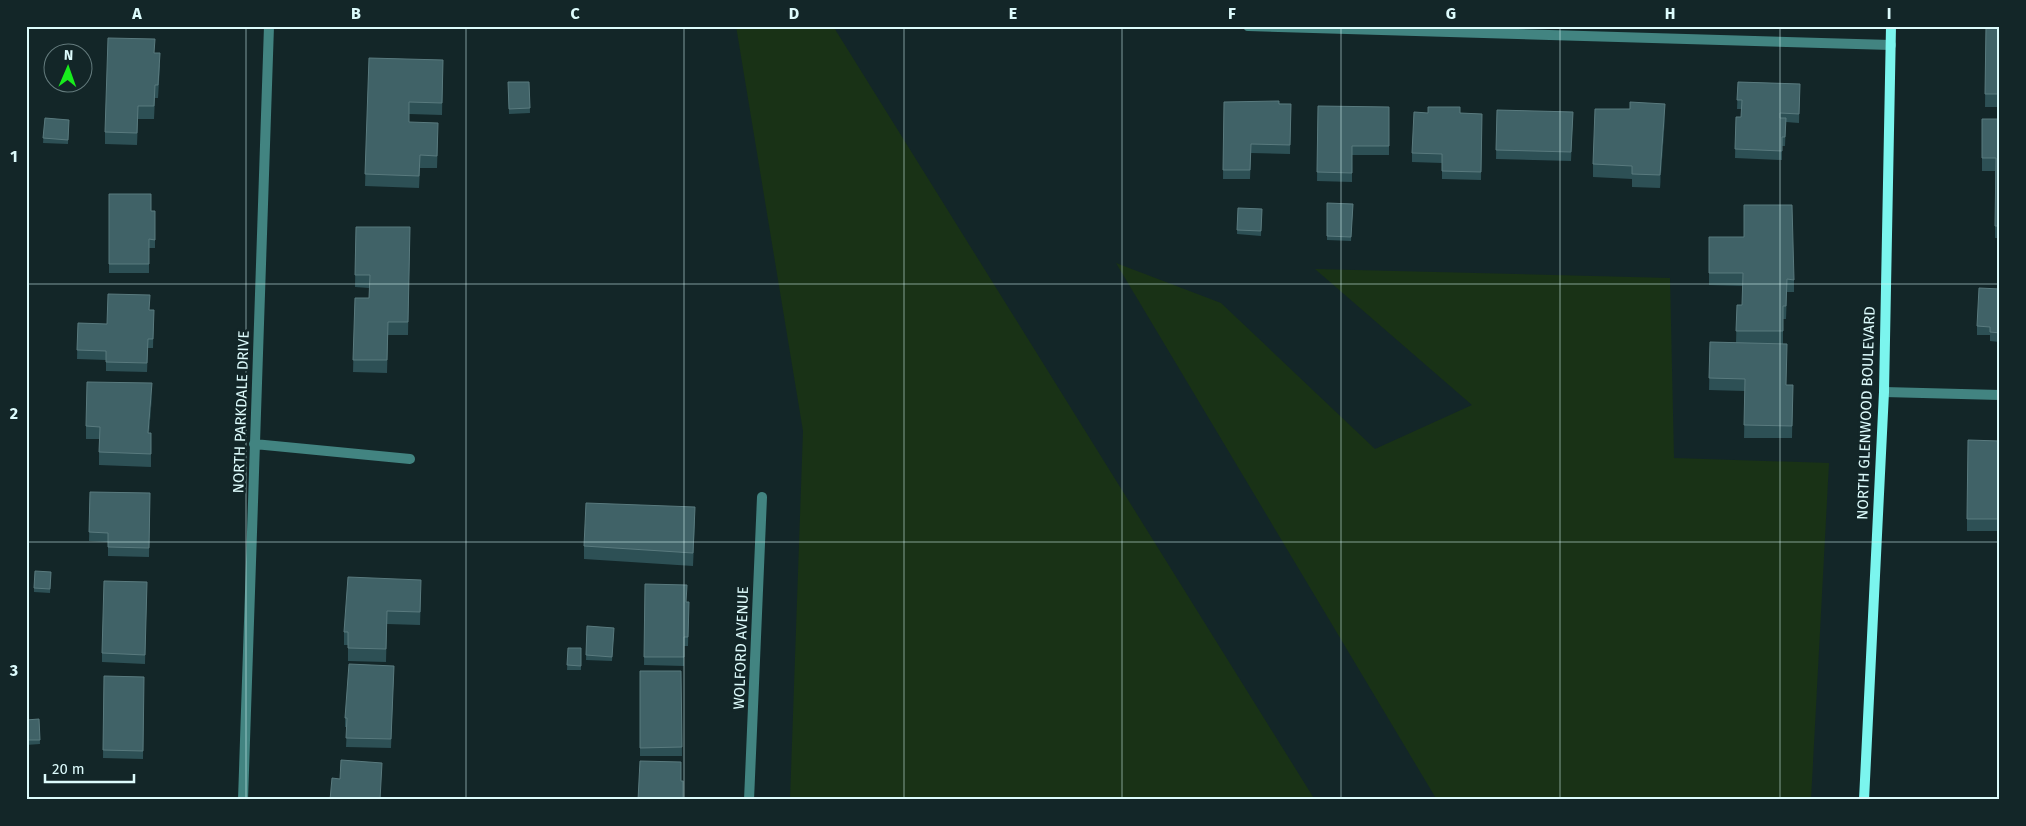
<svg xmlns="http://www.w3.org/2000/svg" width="2026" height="826" font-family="'Fira Sans',sans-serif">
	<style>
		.green { fill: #193216 }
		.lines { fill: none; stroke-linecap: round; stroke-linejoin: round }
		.street { stroke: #428481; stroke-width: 10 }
		.secondary { stroke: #7bf5ee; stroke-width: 10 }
		.wall { fill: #2d5055 }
		.shaded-wall { fill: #1b373b }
		.building { fill: #406267; stroke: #597a7e }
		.grid { fill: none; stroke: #ddfbfc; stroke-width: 1; stroke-opacity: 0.55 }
		.labels { text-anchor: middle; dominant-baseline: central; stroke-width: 5; stroke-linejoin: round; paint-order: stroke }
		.street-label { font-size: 15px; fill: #ddfbfc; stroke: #132628 }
		.neatline { fill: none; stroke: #ddfbfc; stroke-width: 2 }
		.grid-label { font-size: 16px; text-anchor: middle; font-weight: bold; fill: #ddfbfc }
	</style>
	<rect width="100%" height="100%" fill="#132628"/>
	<path class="green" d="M736,26H833L1315,800H790L803,431Z
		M1116,263L1221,303L1375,449L1472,405L1315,269L1670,278L1674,458L1829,463L1811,800H1437Z"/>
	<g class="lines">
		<path class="street" d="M1248,26L1891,45
			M1884,392L2000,395
			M254,444L410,459
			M243,800L269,26
			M749,800L762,497"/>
		<path class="secondary" d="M1864,800L1884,392L1891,26"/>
	</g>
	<path class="wall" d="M1986,26H2000V107H1985Z
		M155,53L160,66L158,98H155L154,119H138L137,145L105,144V132Z
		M369,58L443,60L442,115L409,114V122L438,136L437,168H420L419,188L365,186Z
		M508,82H529L530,113L509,114Z
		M1738,82L1800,84L1799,123L1786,122L1785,146H1782V160L1735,158L1736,117H1741V109H1737Z
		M1224,102L1291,104L1290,154L1251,153L1250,179H1223Z
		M1318,106L1389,107V155H1352V182L1317,181Z
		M1497,110L1573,112L1571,161L1496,159Z
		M1460,113L1482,114L1481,180L1442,179V163L1412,162V153Z
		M1665,117L1660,188L1632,187V179L1593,177V164Z
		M45,118L69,120L68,144L43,143Z
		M1982,119H2000V238H1995V171H1982Z
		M109,194L151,211H155V248H149V273H109Z
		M1327,203L1353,204L1351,241L1327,240Z
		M1238,208L1262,209L1261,236L1237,234Z
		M356,227H410L408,335H388L387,373L353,372L355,298H369V288L355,287Z
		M1709,237L1794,280V292H1787L1786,319H1783V343L1786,385H1793L1792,438H1744L1745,391L1709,390L1710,342L1736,343L1737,305H1742L1743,286L1709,285Z
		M2000,289V342L1990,341V335H1977V326Z
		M149,310H154L153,348H148L147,372L106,371V360L77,359L78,323L107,324Z
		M152,396L149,433L151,446V467L99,465V439H86V426Z
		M2000,441V531H1967V519Z
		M90,492L150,493L149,557L108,556V542L89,541Z
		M695,520L693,566L584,559V546Z
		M51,572L50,593L34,592V588Z
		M147,582L145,664L102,662V653Z
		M645,584L686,602H689L688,646H684V666L644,665Z
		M421,592L420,625L387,624L386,662L348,661V645H344V632Z
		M587,626L614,628L612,661L586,660Z
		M568,648H581V670H567Z
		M394,666L391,748L346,747L347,727H345V718Z
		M640,671H681L682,756H640Z
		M104,676L144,677L143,759L103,758Z
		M39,719L40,744L26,745V720Z"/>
	<path class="shaded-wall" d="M1665,104V117L1660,188V175Z
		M152,383V396L148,445V433Z"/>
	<path class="building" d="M1986,26H2000V94H1985Z
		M108,38L155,39L154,53H160L158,85H155L154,106H138L137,133L105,132Z
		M369,58L443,60L442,103L409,102V122L438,123L437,156L420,155L419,176L365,174Z
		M508,82H529L530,108L509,109Z
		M1738,82L1800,84L1799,114L1780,113V118H1786L1785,137H1782V151L1735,149L1736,117H1741L1742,100H1737Z
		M1279,101V104H1291L1290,145L1251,144L1250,170H1223L1224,102Z
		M1630,102L1665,104L1660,175L1632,174V166L1593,164L1595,109H1630Z
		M1318,106L1389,107V146H1352V173L1317,172Z
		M1428,107H1460V113L1482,114L1481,172L1442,171V154L1412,153L1414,112L1428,113Z
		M1497,110L1573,112L1571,152L1496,150Z
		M45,118L69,120L68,140L43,138Z
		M1982,119H2000V226H1995L1996,158H1982Z
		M109,194H151V211H155V240L149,239V264H109Z
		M1327,203L1353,204L1351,237L1327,236Z
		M1744,205H1792L1794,280L1787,279L1786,306H1783V331H1736L1737,305H1742L1743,273H1709V237H1744Z
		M1238,208L1262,209L1261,231L1237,230Z
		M356,227H410L408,322H388L387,360H353L355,298H369L370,275H355Z
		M1979,288L2000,289V333L1990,332V327L1977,326Z
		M108,294L150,295L149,310H154L153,339H148L147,363L106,362V351L77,350L78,323L107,324Z
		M1710,342L1787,344L1786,385H1793L1792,426L1744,425L1745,379L1709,378Z
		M87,382L152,383L148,433H151V454L99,452L100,427L86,426Z
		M1968,440L2000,441V519H1967Z
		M90,492L150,493L149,548L108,547V533L89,532Z
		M586,503L695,507L693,553L584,546Z
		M35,571L51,572L50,589L34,588Z
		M348,577L421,580L420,612L387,611L386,649L348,648V632H344Z
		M104,581L147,582L145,655L102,653Z
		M645,584L687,585L686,602H689L688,637H684V657H644Z
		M587,626L614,628L612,657L586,655Z
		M568,648H581V666L567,665Z
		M349,664L394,666L391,739L346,738L347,718H345Z
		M640,671H681L682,747L640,748Z
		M104,676L144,677L143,751L103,750Z
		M39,719L40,740H26V720Z
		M341,760L382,763L380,800H330L332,778L340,779Z
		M640,761L681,762V781H683V800H638Z"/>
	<path class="grid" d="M246,26V800M466,26V800M684,26V800M904,26V800M1122,26V800M1341,26V800M1560,26V800M1780,26V800M26,284H2000M26,542H2000"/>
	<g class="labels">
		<g class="street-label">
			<text transform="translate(241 412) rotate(-88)">NORTH PARKDALE DRIVE</text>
			<text transform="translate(1866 413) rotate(-88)">NORTH GLENWOOD BOULEVARD</text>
			<text transform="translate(741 648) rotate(-88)">WOLFORD AVENUE</text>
		</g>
	</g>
	<rect width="2026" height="826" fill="none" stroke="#132628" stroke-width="55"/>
	<g transform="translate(68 68) rotate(2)"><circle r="24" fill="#132628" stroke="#647b7d"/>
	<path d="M0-4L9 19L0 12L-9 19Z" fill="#18ed1d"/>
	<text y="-8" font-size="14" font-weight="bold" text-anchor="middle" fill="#ddfbfc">N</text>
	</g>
	<path d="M45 774v8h89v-8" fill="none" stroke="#ddfbfc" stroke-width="2.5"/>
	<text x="52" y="774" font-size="15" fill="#ddfbfc" stroke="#132628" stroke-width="4" paint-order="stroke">20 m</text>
	<rect x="28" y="28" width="1970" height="770" class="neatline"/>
	<g class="grid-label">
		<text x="137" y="19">A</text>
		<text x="356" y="19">B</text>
		<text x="575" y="19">C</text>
		<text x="794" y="19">D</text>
		<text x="1013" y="19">E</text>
		<text x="1232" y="19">F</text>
		<text x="1451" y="19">G</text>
		<text x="1670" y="19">H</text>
		<text x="1889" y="19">I</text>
		<text x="14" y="162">1</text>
		<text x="14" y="419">2</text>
		<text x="14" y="676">3</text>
	</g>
</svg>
